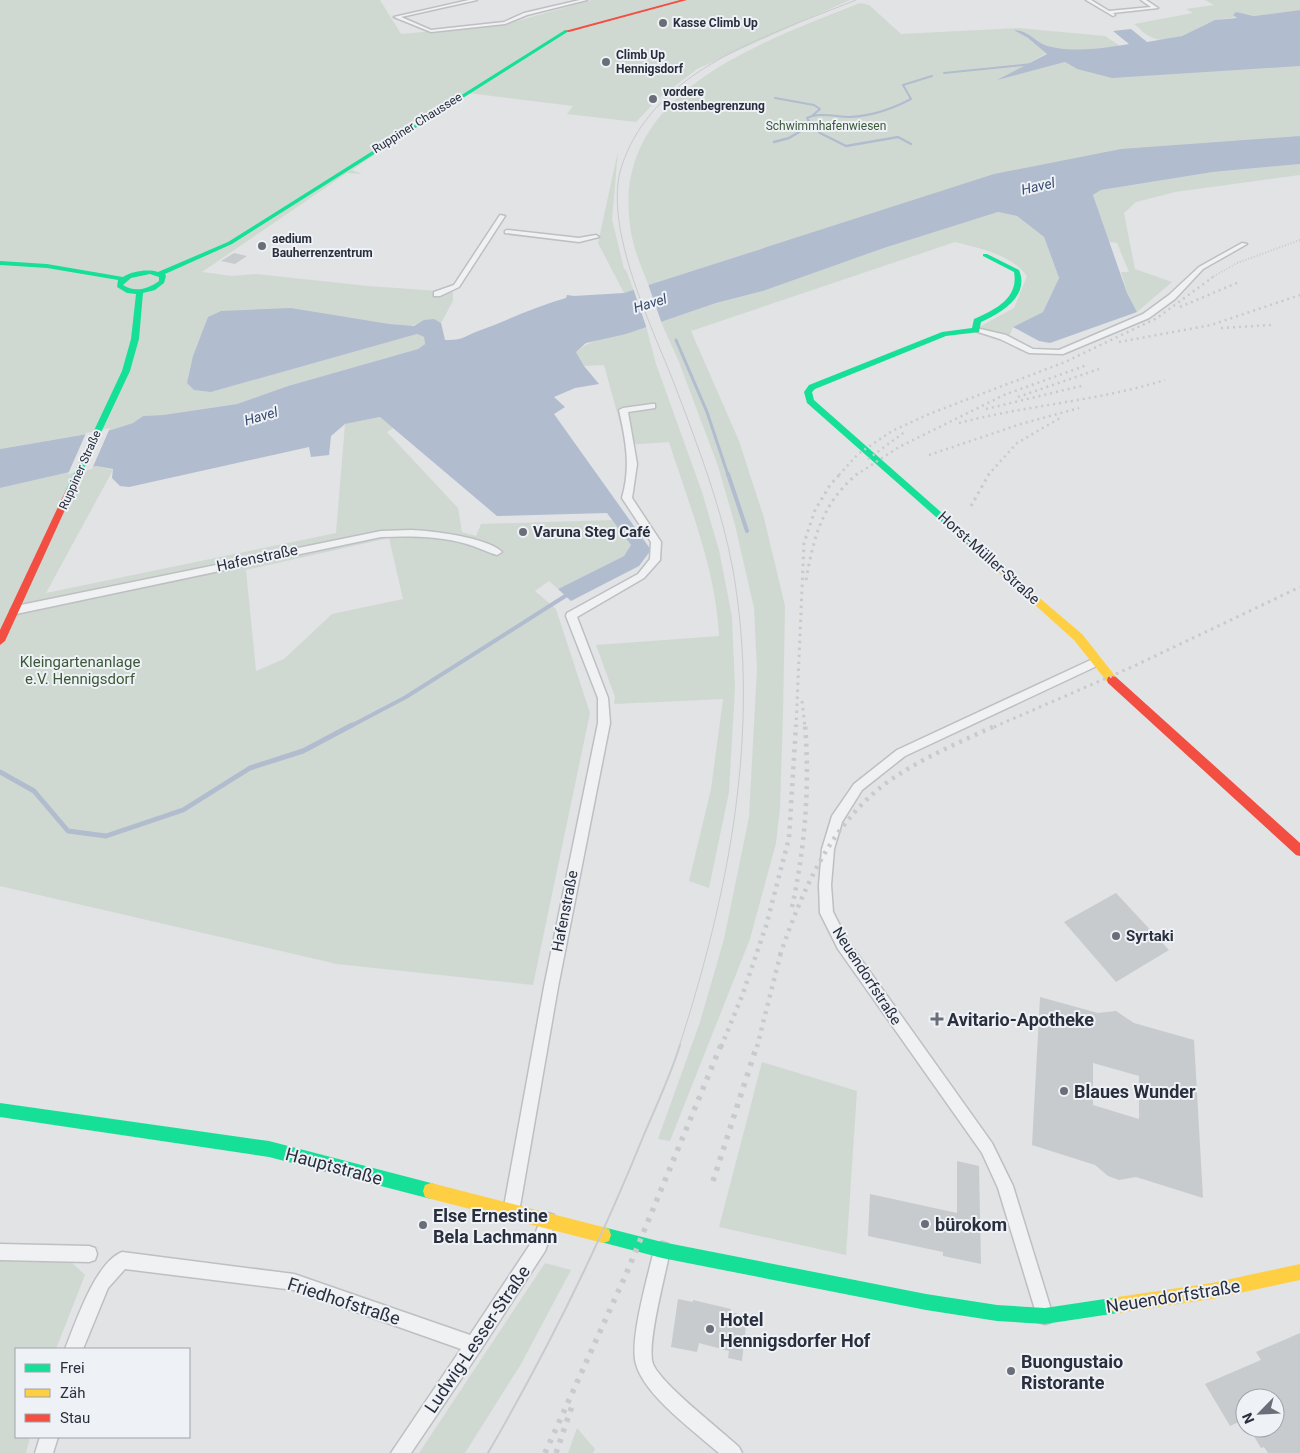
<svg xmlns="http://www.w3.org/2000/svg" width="1300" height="1453" font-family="Roboto,sans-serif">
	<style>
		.green { fill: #d0d9d1; fill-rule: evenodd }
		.water { fill: #b1bccf }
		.pier { fill: #e1e3e5 }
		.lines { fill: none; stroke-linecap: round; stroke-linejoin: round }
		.stream-far4 { stroke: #b1bccf; stroke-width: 2 }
		.stream-far3 { stroke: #b1bccf; stroke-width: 2.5 }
		.stream-far2 { stroke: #b1bccf; stroke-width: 3 }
		.stream-far1 { stroke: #b1bccf; stroke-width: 4 }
		.stream { stroke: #b1bccf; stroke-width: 5 }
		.building { fill: #c8cbce; fill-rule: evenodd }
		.street-casing { stroke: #bebfc2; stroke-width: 3 }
		.street { fill: #f0f1f2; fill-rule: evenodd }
		.fast { fill: #16e098; fill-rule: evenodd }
		.slow { fill: #ffcf43; fill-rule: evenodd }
		.jam { fill: #f24e42; fill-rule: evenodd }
		.tram-far1 { stroke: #c9cacd; stroke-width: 1 }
		.tram { stroke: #c9cacd; stroke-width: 2 }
		.rail-far4 { stroke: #c9cacd; stroke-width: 2; stroke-dasharray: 1 2; stroke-linecap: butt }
		.rail-far3 { stroke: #c9cacd; stroke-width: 2.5; stroke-dasharray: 2 4; stroke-linecap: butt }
		.rail-far2 { stroke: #c9cacd; stroke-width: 3; stroke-dasharray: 2.5 4.5; stroke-linecap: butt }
		.rail-far1 { stroke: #c9cacd; stroke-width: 4.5; stroke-dasharray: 3 5.5; stroke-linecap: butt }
		.rail { stroke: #c9cacd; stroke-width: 5.5; stroke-dasharray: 4 7; stroke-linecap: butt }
		.poi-dot { fill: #696e78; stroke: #eef1f5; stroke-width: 2 }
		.labels { text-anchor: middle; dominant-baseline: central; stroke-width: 4; stroke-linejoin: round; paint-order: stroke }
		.far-poi-label { font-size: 12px; font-weight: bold; fill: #292f3d; stroke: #eef1f5; text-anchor: start }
		.far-street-label { font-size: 12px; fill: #292f3d; stroke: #eef1f5 }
		.far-park-label { font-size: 12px; fill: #3b5837; stroke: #eef1f5 }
		.far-water-label { font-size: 14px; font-style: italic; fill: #364a6e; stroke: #eef1f5 }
		.poi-label { font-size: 15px; font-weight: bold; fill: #292f3d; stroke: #eef1f5; text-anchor: start }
		.street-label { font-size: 15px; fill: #292f3d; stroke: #eef1f5 }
		.park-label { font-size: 15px; fill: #3b5837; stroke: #eef1f5 }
		.near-poi-label { font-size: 18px; font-weight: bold; fill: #292f3d; stroke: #eef1f5; text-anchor: start }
		.near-street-label { font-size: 18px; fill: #292f3d; stroke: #eef1f5 }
	</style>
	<rect width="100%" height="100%" fill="#e1e3e5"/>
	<path class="green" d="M0,0H380L401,34L506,24L592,0H850L697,69L658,99L636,122L567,114L573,106L468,93L352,170L362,174L347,173L202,272L232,276L256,274L368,286L453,292V301L441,323C427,315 419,327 405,326C367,323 329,314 291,308L211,392L417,334L424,337L425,344L418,349L288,386L237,404L163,415L143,416L133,423L111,430L0,449Z
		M1205,0H1300V10L1254,16L1248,14C1237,19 1225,17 1214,21C1195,28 1171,47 1151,37C1142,33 1141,29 1134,24L1193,13L1186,9L1214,5Z
		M860,3L869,5L901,34L1018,28L1105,36L1120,46C1098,49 1066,53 1046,45C1034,41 1027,32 1015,30L1028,38L1047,53L1002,78L1065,62L1077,69L1300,56V138L760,249L649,286C641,267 632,245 630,225C612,91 761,43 860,3Z
		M618,151L612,219L624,269L626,270L634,291L624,293L598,243Z
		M1300,164V175L1175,192L1136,202L1124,213L1135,269L1172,282L1137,312L1127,293L1121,272H1129L1117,243L1109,242L1093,195L1101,190L1213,172Z
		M998,212L1017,216L1044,237L1059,278L1043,312L1013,327L1009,337L979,327L1014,308L1027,276C1012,255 979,248 955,242L691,331L739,441L764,518L785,606L783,714L780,808L776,843L750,939L670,1141L658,1139L700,1022L724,939L749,817L757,669L754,608L735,525L718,466L679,362L661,322L716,303L763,291L884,248Z
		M646,326L656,364L702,492L719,550L732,617L735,688L729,792L709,888L689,881L711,789L723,699L614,704L615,697L596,645L719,636C716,569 689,505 669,442L626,445L604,365L584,366L576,352C594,336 624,335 646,326Z
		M380,417L393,428L387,432L458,508L462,532L476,536L481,524L613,520L631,545L624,556L558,589L549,581L535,591L556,609L590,713L533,985L337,964L0,886V488L96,466L113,470L46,593L336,533L345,424ZM389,538L403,599L332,614L284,659L256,671L246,570Z
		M762,1062L857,1091L846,1255L719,1227Z
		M0,1260H69L85,1275L56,1349H16V1437H30L26,1453H0Z
		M545,1263L571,1270L521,1364L465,1453H419Z
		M577,1428L595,1449L593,1453H568Z"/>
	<path class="water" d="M1300,10V66L1112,78L1077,69L1065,62L997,80L1047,54L1028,38L1014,30C1028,30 1036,43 1048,46C1071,53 1106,48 1129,44L1113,31L1131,29L1147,42L1182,36L1215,20L1237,18L1233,15L1236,12L1254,16Z
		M1300,136V164L1213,172L1101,190L1093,195L1127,293L1137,312L1050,343L1039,341L1013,327L1043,312L1059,278L1044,237L1017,216L998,212L884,248L763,291L716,303L626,334L586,343L576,352L584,366L599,384L575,388L554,397L565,407L554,414L651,550L639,566L571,601L558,589L624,556L631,545L607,513L497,516L380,417L345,424L331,436L329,455L311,457L309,447L129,487L120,486L112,478L113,469L96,466L0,488V449L111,430L133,423L143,416L163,415L237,404L288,386L418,349L425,344L424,337L417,334L211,392L194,390L187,383L193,356L208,317L221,311L291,308L389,324L414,326L424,320L434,319L441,323L445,340C463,341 466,335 481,330C510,319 537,306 566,298L567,295L574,296L624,293L994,174L1121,149Z"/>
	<path class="pier" d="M648,284L662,324L647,329L633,288Z
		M110,428L92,469L68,474L86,433Z"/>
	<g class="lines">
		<path class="stream-far4" d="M944,73L1032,64
			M775,98L814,105L820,109L813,115
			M810,123L807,118C819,112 837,117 850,117C872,116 892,109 911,99L903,85L932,76"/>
		<path class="stream-far3" d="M809,121L820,133L846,146L898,137L911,144
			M774,142L789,138L811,125"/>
		<path class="stream-far2" d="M676,340L707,412L728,475"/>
		<path class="stream-far1" d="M728,474L747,531
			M349,727L406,697L570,593"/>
		<path class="stream" d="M0,772L34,791L68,831L106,836L183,810L250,768L303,751L352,725"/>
	</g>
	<path class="building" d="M234,253L247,256L235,264L221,261Z
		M1116,893L1169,950L1116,982L1064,922Z
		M1040,997L1098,1013L1116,1011L1134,1023L1194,1040L1203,1198L1136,1177L1119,1180L1108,1176L1095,1165L1032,1145ZM1093,1063L1139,1076V1119L1093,1105Z
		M957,1161L979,1166L981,1264L943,1256V1252L868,1236L870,1194L957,1213Z
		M678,1299L693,1302V1300L731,1309L730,1312L747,1316L742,1361L728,1358L729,1351L699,1343L697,1352L671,1347Z
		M1300,1333V1453H1268L1264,1447L1261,1448L1249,1428H1275V1398H1245V1419L1230,1426L1205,1384L1261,1360L1256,1352Z"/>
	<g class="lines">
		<g class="street-casing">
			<path id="street" d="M469,0H477L401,17L431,30L504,22L524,13L580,0H587L527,15L505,24L431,32L394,17Z
				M1086,0H1091L1109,11L1151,7L1141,0H1146L1158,8L1113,13L1115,15L1113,16Z
				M500,215L505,216L459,287L440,296H434V292L454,285Z
				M507,230L579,238L596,235L599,237L579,242L505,233V231Z
				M1242,243L1247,244L1203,269L1175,299L1149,318L1063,354L1029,353L1000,339L972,330L976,328L1006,335L1033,349L1059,350L1143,314L1169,295L1199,267Z
				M652,404H655V408L628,412L637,464L632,498L661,542L660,560L644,578L577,617L608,698L610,723L558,987L519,1212L517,1218L511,1220L505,1218L503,1212L544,987L598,723V698L566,616L567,613L638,574L650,559L651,542L622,498C631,467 626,441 619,410L623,408Z
				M411,530C432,531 487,537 502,552L497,555C487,552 477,547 467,544C439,536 410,536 381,537L16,614L11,610L16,606L381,531Z
				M1095,658L1099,659L1100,662L1099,665L905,756L862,790L842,822L834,849L831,885L833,912L848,941L992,1143L1013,1186L1053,1316L1051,1322L1045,1324L1039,1322L1037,1316L998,1188L982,1153L838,949L820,913L819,885L822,849L832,816L854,784L897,750Z
				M548,1213L554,1215L556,1221L545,1251L480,1351L411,1453H391L461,1349L294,1290L125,1269L108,1288L83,1349H65C76,1322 95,1263 122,1252L294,1274L470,1335L533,1240L542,1215Z
				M662,1242L668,1244L670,1250C666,1273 646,1345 653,1364C662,1385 720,1429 739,1447L742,1453H719C695,1432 644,1395 636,1364C629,1341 648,1276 654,1250L656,1244Z
				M0,1244L89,1246L95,1248L97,1254L95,1260L89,1262L0,1260Z
				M40,1437H58L53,1453H35Z"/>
		</g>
		<use href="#street" class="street"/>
		<path class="fast" d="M565,30L569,31L232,244L165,274L166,276L164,283L155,290L143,293L139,339L130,371L74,490L70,493L67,492L66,490L122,371L131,339L136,294L127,293L117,287L118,280L47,268L0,265V261L47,264L123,277C132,271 148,269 158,272L228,242ZM150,274L159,277V281C148,289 135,293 123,285L131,278Z
			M983,254H987L1019,270C1030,296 1001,313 981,322L979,332L946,336L815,389L812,392L814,400L1002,566L1004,568L999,571L996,570L807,403L804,392L809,385L942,332L972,328L974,319C995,310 1019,298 1014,272L983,256Z
			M0,1103L269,1141L431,1183L437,1185L439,1191L437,1197L431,1199L269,1157L0,1117Z
			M603,1227L662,1242L926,1294L997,1305L1045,1308L1118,1297L1124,1299L1126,1305L1124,1311L1118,1313L1045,1324L997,1321L926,1310L662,1258L597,1241L595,1235L597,1229Z"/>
		<path class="slow" d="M999,565L1002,566L1082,634L1116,677L1117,680L1116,683H1108L1074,640L996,570L994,568Z
			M431,1183L603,1227L609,1229L611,1235L609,1241L603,1243L431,1199L425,1197L423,1191L425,1185Z
			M1300,1264V1280L1212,1299L1118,1313L1112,1311L1110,1305L1112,1299L1118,1297L1212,1283Z"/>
		<path class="jam" d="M680,0H687L569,32L565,31Z
			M70,487L74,490L5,641L0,645V630L66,490Z
			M1112,676L1116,677L1300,843V856L1296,855L1108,683L1107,680L1108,677Z"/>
		<path class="tram-far1" d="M679,1047C729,893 761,731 733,570C722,509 699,449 677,391C655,332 601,228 622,165C655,68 770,35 856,0"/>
		<path class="tram" d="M488,1453C547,1351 599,1246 643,1137C656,1106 670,1077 680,1045"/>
		<path class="rail-far4" d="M1211,278L1237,263L1300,240"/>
		<path class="rail-far3" d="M1180,307L1239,282
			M1221,328L1271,325
			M1119,342L1211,325L1300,295
			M1018,397L1099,369
			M986,409L1085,385
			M959,423C1027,405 1098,401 1165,380
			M929,455L1021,424L1079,408
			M868,459L906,431
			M839,475L858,454L892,431L929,414L1065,362L1157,318L1213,277
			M856,475L899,447L1004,395L1087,365
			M988,475L1017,443L1060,418"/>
		<path class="rail-far2" d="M971,506L989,474
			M806,580C814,536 822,504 857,474
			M802,701L805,727
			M796,727L804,543L815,510L830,485L840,474
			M994,727L1132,667L1300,587"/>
		<path class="rail-far1" d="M792,907C805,847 810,787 805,725
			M780,955C803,889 831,823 889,781C922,758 960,742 997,725
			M721,1047L742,996L766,926L789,838L796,725
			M757,1047L782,948"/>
		<path class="rail" d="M713,1181L757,1045
			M545,1453L627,1272L721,1045
			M556,1453L572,1406"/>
	</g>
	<g class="poi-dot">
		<circle cx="663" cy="23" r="5"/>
		<circle cx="606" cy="62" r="5"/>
		<circle cx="653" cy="99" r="5"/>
		<circle cx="262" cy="246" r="5"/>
		<circle cx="523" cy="532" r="5"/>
		<circle cx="1116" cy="936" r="5"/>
		<path d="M934.5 1011.5h5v5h5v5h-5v5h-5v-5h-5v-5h5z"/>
		<circle cx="1064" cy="1091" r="5"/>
		<circle cx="925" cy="1224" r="5"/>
		<circle cx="423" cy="1225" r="5"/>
		<circle cx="710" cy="1329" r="5"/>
		<circle cx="1011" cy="1371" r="5"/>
	</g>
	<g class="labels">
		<g class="far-poi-label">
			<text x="673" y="23">Kasse Climb Up</text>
			<text x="616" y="55">Climb Up<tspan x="616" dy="14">Hennigsdorf</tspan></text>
			<text x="663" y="92">vordere<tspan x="663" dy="14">Postenbegrenzung</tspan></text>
			<text x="272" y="239">aedium<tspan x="272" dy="14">Bauherrenzentrum</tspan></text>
		</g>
		<g class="far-street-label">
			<text transform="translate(417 123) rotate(-32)">Ruppiner Chaussee</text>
			<text transform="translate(80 470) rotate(-66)">Ruppiner Straße</text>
		</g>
		<g class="far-park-label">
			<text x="826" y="126">Schwimmhafenwiesen</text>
		</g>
		<g class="far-water-label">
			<text transform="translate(1038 186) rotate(-13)">Havel</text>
			<text transform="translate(650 303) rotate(-17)">Havel</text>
			<text transform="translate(261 416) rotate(-16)">Havel</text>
		</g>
		<g class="poi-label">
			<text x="533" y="532">Varuna Steg Café</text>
			<text x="1126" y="936">Syrtaki</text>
		</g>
		<g class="street-label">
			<text transform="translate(257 558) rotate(-12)">Hafenstraße</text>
			<text transform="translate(989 558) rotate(42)">Horst-Müller-Straße</text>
			<text transform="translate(565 911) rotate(-79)">Hafenstraße</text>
			<text transform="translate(867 976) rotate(57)">Neuendorfstraße</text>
		</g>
		<g class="park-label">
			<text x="80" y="662">Kleingartenanlage<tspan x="80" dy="17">e.V. Hennigsdorf</tspan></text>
		</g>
		<g class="near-poi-label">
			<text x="947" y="1019">Avitario-Apotheke</text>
			<text x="1074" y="1091">Blaues Wunder</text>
			<text x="433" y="1215">Else Ernestine<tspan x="433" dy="21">Bela Lachmann</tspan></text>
			<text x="935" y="1224">bürokom</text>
			<text x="720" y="1319">Hotel<tspan x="720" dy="21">Hennigsdorfer Hof</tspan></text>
			<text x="1021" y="1361">Buongustaio<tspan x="1021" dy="21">Ristorante</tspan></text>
		</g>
		<g class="near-street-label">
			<text transform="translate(334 1166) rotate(15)">Hauptstraße</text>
			<text transform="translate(1173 1296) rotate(-9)">Neuendorfstraße</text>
			<text transform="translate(344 1301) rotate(18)">Friedhofstraße</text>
			<text transform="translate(477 1339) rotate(-56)">Ludwig-Lesser-Straße</text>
		</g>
	</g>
	<rect x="15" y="1348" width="175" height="90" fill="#eef1f5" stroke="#9fa3ab"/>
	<rect x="25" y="1364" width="25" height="8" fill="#16e098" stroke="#9fa3ab"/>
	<text x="60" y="1373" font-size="15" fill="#292f3d">Frei</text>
	<rect x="25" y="1389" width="25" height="8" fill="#ffcf43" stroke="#9fa3ab"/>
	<text x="60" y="1398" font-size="15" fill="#292f3d">Zäh</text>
	<rect x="25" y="1414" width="25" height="8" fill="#f24e42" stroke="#9fa3ab"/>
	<text x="60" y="1423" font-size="15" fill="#292f3d">Stau</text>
	<g transform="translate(1260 1413) rotate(246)"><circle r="24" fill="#eef1f5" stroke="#9fa3ab"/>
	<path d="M0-4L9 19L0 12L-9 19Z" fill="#696e78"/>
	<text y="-8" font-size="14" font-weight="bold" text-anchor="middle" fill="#292f3d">N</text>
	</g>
</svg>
